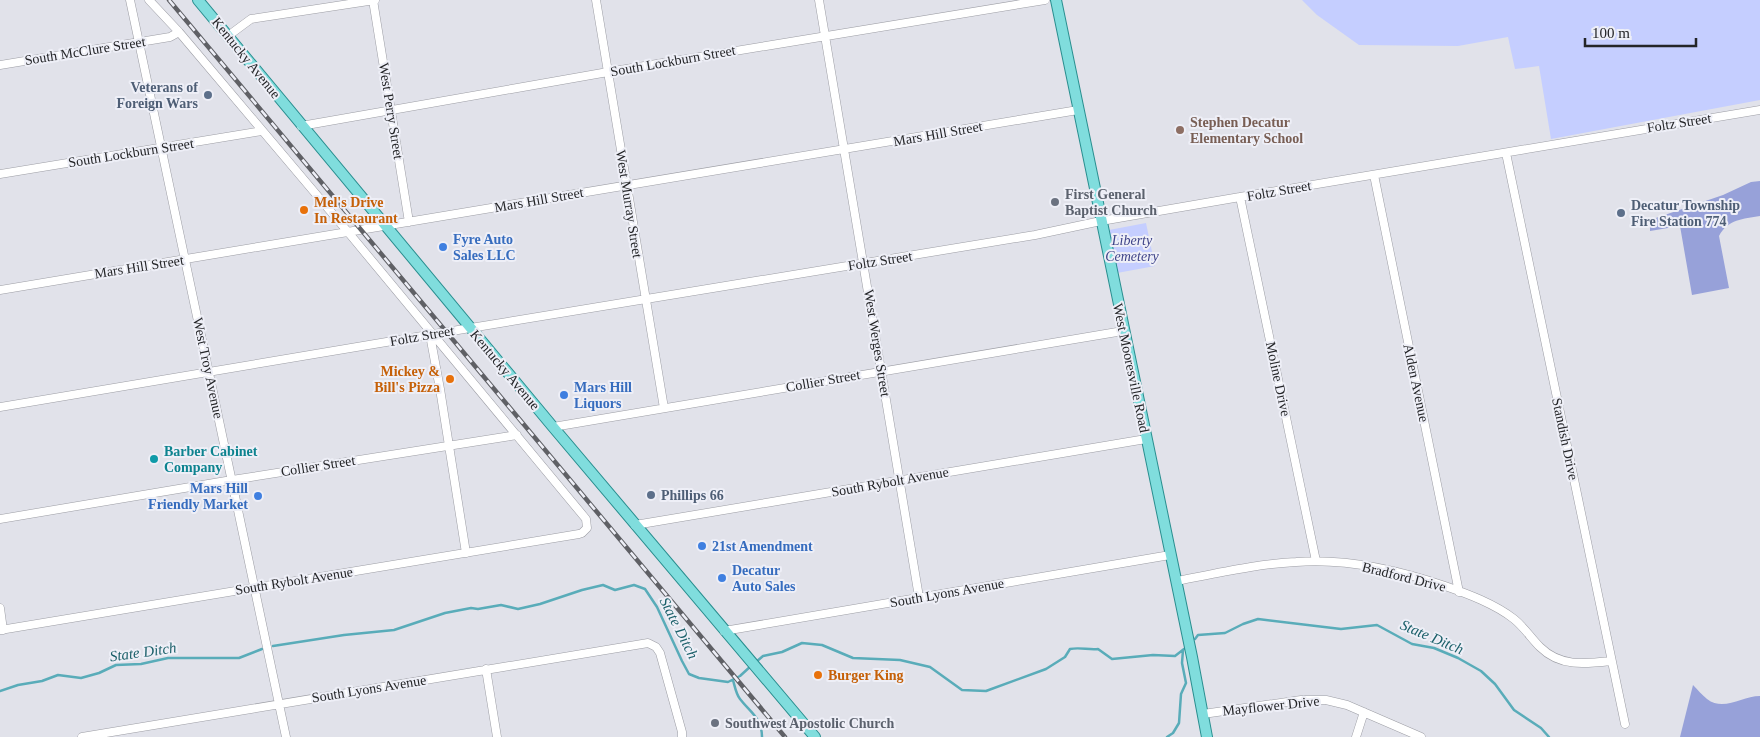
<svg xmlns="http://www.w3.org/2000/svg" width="1760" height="737" font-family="Georgia,serif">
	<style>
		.green { fill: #c5ceff }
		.forest { fill: #97a1d9 }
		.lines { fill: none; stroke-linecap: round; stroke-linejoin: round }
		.stream { stroke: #59acb9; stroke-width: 2.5 }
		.minor-casing { stroke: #9c9da4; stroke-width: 9 }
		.major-casing { stroke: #298e8f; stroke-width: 12 }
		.minor { stroke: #fff; stroke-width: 8 }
		.major { stroke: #80dddd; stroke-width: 10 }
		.rail-casing { stroke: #5f6065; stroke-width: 4.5 }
		.rail { stroke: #eeeff7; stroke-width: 2.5; stroke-dasharray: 8; stroke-linecap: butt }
		.service-dot { fill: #5c6f8a; stroke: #eeeff7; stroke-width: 2 }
		.education-dot { fill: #8d6e63; stroke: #eeeff7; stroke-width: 2 }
		.worship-dot { fill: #6b7280; stroke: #eeeff7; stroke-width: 2 }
		.food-dot { fill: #e8710a; stroke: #eeeff7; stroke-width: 2 }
		.shop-dot { fill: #3f7fe0; stroke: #eeeff7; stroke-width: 2 }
		.culture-dot { fill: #0f9aa8; stroke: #eeeff7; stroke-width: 2 }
		.labels { text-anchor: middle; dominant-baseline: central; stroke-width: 4; stroke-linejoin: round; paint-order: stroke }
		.street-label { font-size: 14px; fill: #242528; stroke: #eeeff7 }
		.service-label { font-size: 14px; font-weight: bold; fill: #4e5e75; stroke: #eeeff7; text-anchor: start }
		.education-label { font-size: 14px; font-weight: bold; fill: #785e54; stroke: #eeeff7; text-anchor: start }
		.worship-label { font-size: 14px; font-weight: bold; fill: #5b616d; stroke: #eeeff7; text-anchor: start }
		.food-label { font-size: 14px; font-weight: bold; fill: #c56008; stroke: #eeeff7; text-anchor: start }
		.shop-label { font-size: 14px; font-weight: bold; fill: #366cbe; stroke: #eeeff7; text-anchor: start }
		.park-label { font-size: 14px; font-style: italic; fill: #3e4388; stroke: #eeeff7 }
		.culture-label { font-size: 14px; font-weight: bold; fill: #0d838f; stroke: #eeeff7; text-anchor: start }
		.water-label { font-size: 15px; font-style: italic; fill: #1a5f69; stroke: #eeeff7 }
	</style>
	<rect width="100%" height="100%" fill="#e1e2ea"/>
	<path class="green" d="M1302,0H1760V100L1551,139L1539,66L1515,69L1508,37L1458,46L1359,45L1317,15Z
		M1146,223L1155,266L1117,273L1109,230Z"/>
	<path class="forest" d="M1760,181V216C1743,219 1728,219 1719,236L1729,288L1692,295L1680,226L1650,231V220L1723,195L1751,182Z
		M1693,685C1698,690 1702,695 1707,699C1724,712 1742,696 1760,696V737H1680Z"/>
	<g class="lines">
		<path class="stream" d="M1195,639L1198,635L1225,633L1243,624L1258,619L1341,629L1377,625L1412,644L1434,648L1458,658L1481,671L1495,684L1514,710L1541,728L1549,737
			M273,646L344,635L394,630L445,613L471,608L478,609L501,605L518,609L540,604L582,590L603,585L615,590L634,585L645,589L657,607L682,661L689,674L699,678L728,682L740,676L752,665
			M756,662L763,656L782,652L802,643L822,645L853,658L900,660L930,667L962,690L986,691L1046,669L1065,657L1070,649C1080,647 1088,650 1098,649L1112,659L1153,655L1175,656L1184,649
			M733,680C735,687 736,694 740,699C750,712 762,718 762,737
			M0,691L18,685L42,681L58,675L81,678L99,673L116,665L141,664L168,658H239L262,649
			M1167,737L1173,733L1179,723L1181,694L1186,683L1182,663L1183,650"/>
		<g class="minor-casing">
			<path id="minor" d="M130,0L286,737
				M373,0L409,222
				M596,0L664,408
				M819,0L919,597
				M228,36L251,19L375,0
				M0,65L170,37L179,32
				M301,126L608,72L1045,0
				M1506,153L1625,724
				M0,174L262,131
				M1374,175L1459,592
				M1240,197L1316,561
				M0,290L1078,110
				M430,335L440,389L466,553
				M0,407L446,332L1035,235L1101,221L1240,197L1760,110
				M553,427L1123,331
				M0,519L232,480L517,435
				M635,525L1146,439
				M1176,581C1215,574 1256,564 1296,562C1346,558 1398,570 1445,586C1468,594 1495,604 1514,619C1524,627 1531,638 1540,647C1560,667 1585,664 1611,661
				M0,608L3,630
				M0,630L579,534L582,533L587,528L586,519L348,232L179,32L149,0
				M724,631L1170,555
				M486,669L497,737
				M1203,714L1301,700H1326L1347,705L1421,737
				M82,737L648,643L656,647L660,653L682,732V737
				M1356,737L1364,712"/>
		</g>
		<g class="major-casing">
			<path id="major" d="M198,0L553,427L815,737
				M1056,0L1192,657L1207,737"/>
		</g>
		<use href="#minor" class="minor"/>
		<use href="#major" class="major"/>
		<g class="rail-casing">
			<path id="rail" d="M169,0L785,737"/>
		</g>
		<use href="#rail" class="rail"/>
	</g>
	<g class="service-dot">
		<circle cx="208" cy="95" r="5"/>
		<circle cx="1621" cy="213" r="5"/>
		<circle cx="651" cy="495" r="5"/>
	</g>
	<circle class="education-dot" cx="1180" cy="130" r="5"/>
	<g class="worship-dot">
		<circle cx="1055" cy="202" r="5"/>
		<circle cx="715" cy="723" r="5"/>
	</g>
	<g class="food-dot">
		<circle cx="304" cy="210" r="5"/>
		<circle cx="450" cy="379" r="5"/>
		<circle cx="818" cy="675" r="5"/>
	</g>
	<g class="shop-dot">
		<circle cx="443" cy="247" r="5"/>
		<circle cx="564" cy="395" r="5"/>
		<circle cx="258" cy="496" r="5"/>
		<circle cx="702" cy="546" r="5"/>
		<circle cx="722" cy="578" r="5"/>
	</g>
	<circle class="culture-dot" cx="154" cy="459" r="5"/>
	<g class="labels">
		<g class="street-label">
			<text transform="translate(85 51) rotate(-9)">South McClure Street</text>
			<text transform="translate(246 58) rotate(51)">Kentucky Avenue</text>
			<text transform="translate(673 61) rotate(-10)">South Lockburn Street</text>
			<text transform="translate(391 111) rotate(81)">West Perry Street</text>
			<text transform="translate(1679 123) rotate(-9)">Foltz Street</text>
			<text transform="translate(938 134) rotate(-10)">Mars Hill Street</text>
			<text transform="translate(131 153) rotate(-9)">South Lockburn Street</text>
			<text transform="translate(1279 191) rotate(-10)">Foltz Street</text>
			<text transform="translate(539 200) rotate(-10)">Mars Hill Street</text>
			<text transform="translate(629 204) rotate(81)">West Murray Street</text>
			<text transform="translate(880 261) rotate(-9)">Foltz Street</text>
			<text transform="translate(139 267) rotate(-9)">Mars Hill Street</text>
			<text transform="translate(422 336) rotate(-10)">Foltz Street</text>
			<text transform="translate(877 343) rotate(81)">West Werges Street</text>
			<text transform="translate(208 368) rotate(78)">West Troy Avenue</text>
			<text transform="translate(1131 368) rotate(78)">West Mooresville Road</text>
			<text transform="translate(505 370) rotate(50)">Kentucky Avenue</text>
			<text transform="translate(1278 379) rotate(78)">Moline Drive</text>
			<text transform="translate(823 381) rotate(-10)">Collier Street</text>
			<text transform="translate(1416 383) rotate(78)">Alden Avenue</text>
			<text transform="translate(1565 439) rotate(78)">Standish Drive</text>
			<text transform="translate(318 466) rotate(-9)">Collier Street</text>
			<text transform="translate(890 482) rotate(-10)">South Rybolt Avenue</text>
			<text transform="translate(1404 577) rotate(14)">Bradford Drive</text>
			<text transform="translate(294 581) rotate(-9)">South Rybolt Avenue</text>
			<text transform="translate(947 593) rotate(-10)">South Lyons Avenue</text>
			<text transform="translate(369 689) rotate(-9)">South Lyons Avenue</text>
			<text transform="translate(1271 706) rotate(-6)">Mayflower Drive</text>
		</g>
		<g class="service-label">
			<text x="198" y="87" text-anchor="end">Veterans of<tspan x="198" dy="16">Foreign Wars</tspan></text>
			<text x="1631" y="205">Decatur Township<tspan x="1631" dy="16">Fire Station 774</tspan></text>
			<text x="661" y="495">Phillips 66</text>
		</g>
		<g class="education-label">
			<text x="1190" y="122">Stephen Decatur<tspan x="1190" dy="16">Elementary School</tspan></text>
		</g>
		<g class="worship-label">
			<text x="1065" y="194">First General<tspan x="1065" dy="16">Baptist Church</tspan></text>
			<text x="725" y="723">Southwest Apostolic Church</text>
		</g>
		<g class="food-label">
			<text x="314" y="202">Mel's Drive<tspan x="314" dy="16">In Restaurant</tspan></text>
			<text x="440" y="371" text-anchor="end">Mickey &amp;<tspan x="440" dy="16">Bill's Pizza</tspan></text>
			<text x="828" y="675">Burger King</text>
		</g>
		<g class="shop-label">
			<text x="453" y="239">Fyre Auto<tspan x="453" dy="16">Sales LLC</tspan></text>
			<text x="574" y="387">Mars Hill<tspan x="574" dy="16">Liquors</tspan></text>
			<text x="248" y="488" text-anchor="end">Mars Hill<tspan x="248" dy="16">Friendly Market</tspan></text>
			<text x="712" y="546">21st Amendment</text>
			<text x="732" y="570">Decatur<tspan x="732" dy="16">Auto Sales</tspan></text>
		</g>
		<g class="park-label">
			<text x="1132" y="240">Liberty<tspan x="1132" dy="16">Cemetery</tspan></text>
		</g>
		<g class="culture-label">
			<text x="164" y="451">Barber Cabinet<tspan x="164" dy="16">Company</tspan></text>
		</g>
		<g class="water-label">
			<text transform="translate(679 628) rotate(63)">State Ditch</text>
			<text transform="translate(1432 637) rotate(23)">State Ditch</text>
			<text transform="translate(143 652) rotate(-8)">State Ditch</text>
		</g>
	</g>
	<path d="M1585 38v8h111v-8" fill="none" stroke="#242528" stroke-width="2.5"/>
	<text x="1592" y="38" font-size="15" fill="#242528" stroke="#eeeff7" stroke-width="4" paint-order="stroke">100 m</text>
</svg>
